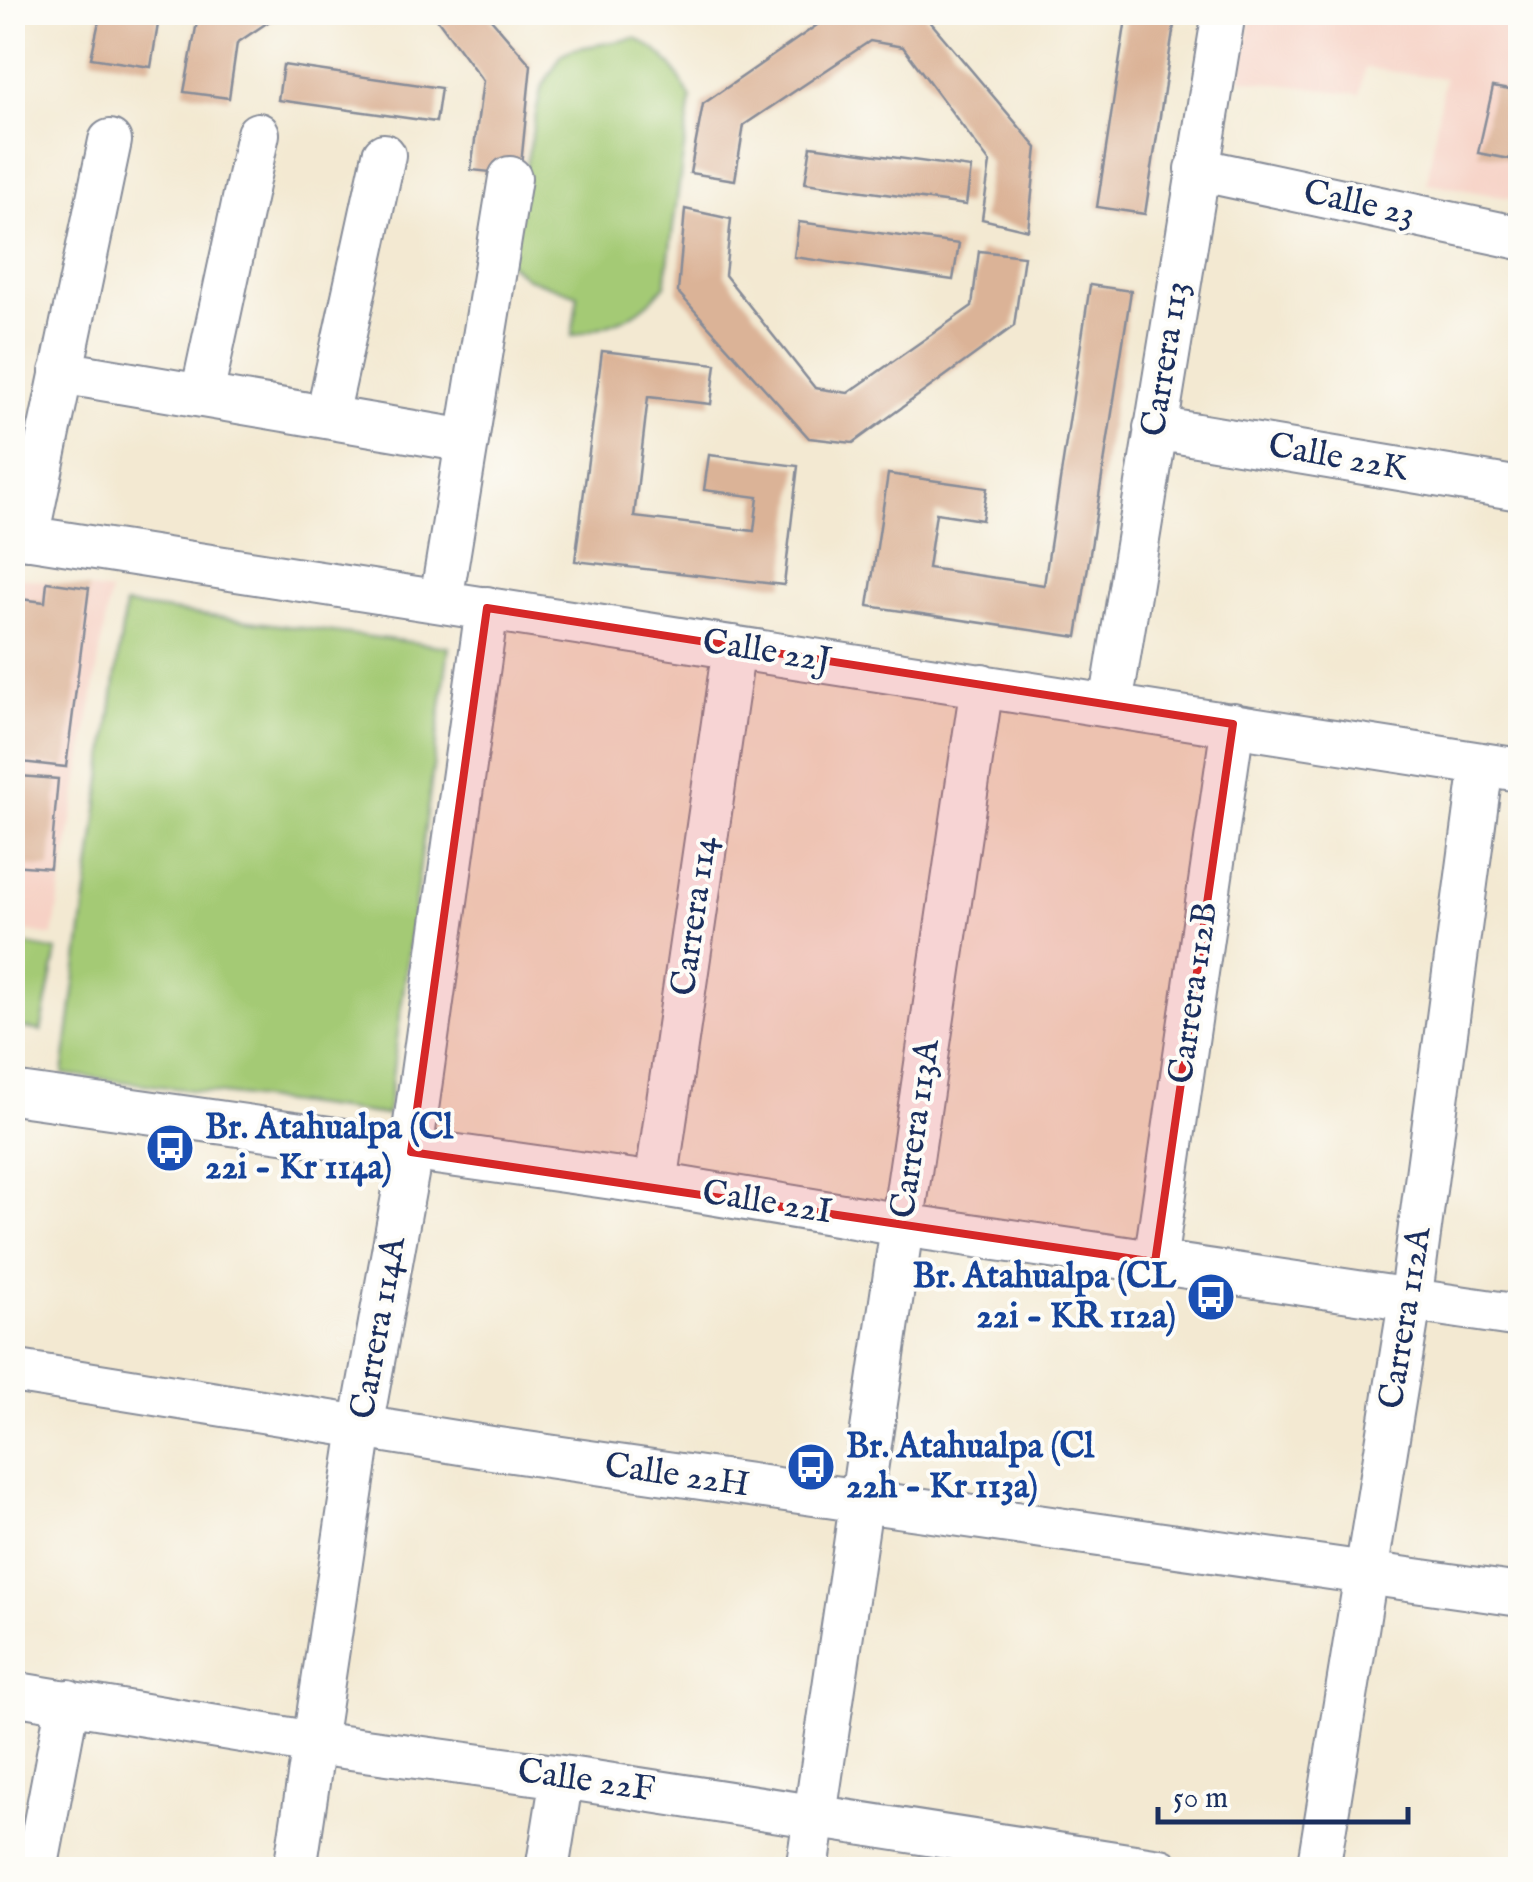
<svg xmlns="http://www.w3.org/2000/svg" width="1533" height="1882" font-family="'IM FELL English',serif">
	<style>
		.built { fill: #f6d1c5 }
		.green { fill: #a4ca75; stroke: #607c6a; stroke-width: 2.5 }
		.building { fill: #dbb397 }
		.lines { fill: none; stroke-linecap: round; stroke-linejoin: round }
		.minor-casing { stroke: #878c98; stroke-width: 46 }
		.minor { stroke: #fff; stroke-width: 42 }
		.marked { fill: #d62828; fill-opacity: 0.2; stroke: #d62828; stroke-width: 8; stroke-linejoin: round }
		.labels { text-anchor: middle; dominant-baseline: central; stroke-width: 8; stroke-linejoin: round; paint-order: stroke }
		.street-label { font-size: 35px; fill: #1b2f5e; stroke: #fdfcf7 }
		.transit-label { font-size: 35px; font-weight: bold; fill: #164399; stroke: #fdfcf7; text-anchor: start }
	</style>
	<rect width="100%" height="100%" fill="#fdfcf7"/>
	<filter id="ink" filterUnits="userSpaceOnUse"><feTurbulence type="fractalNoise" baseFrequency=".01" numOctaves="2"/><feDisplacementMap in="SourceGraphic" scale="20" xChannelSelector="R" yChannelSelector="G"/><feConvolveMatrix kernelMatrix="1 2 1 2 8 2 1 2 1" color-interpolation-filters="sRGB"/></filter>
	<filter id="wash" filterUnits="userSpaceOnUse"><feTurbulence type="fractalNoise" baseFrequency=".0048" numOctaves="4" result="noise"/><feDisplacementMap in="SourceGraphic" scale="40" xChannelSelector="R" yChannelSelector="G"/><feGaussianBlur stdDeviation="2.25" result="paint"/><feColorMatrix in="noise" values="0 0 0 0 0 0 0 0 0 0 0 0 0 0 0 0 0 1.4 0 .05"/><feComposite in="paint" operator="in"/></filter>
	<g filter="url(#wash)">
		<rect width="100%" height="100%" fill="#f3e9d2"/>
		<path class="built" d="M1252,13H1520V200L1427,183L1444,78L1365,68L1360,94L1240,79Z
			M12,576L110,592L53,936L13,929Z"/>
		<path class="green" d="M636,38C667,55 675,68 691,99L665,285C635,322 614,322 572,336L578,295L527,278L498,255L523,180L541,89L562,54L573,49Z
			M125,605L449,647L387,1115L63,1074Z
			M12,942L57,951L41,1031L13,1026Z"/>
		<g id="blocks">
			<path class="building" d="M101,12H160L151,67L91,58Z
				M210,12H283L237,43L229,98L184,92L197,22Z
				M432,12H485L531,65L520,175L471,170L483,81Z
				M836,12H922L1037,148L1028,230L982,219L990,163L903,47L870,41L744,125L735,180L690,173L703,104Z
				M1127,12H1176L1145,214L1097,207Z
				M283,65L441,88L436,122L278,100Z
				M1493,87L1520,92V161L1478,153Z
				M811,146L971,168L966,205L805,183Z
				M685,209L731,219L725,275L815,388L848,393L972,306L979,251L1024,256L1014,326L853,443L809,438L678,292Z
				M799,222L959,244L953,280L794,257Z
				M1090,285L1131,291L1077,637L868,606L888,474L987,488L982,520L936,513L928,568L1044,585Z
				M602,351L716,364L711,404L648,397L634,517L754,531L758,497L704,490L709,455L798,466L784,585L575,561Z
				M47,582L89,588L66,767L12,761V598L45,602Z
				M19,776L58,779L50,868L12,865Z"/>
		</g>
	</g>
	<g filter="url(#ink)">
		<use href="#blocks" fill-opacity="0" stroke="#878c98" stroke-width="2.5"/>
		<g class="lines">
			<g class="minor-casing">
				<path id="minor" d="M1197,169L1520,238
					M61,372L467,441
					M202,395L258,134
					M327,416L384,155
					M1155,428L1520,489
					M12,535L1520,770
					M27,538L110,141
					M441,601L510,178
					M1111,705L1224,12
					M12,1093L656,1184L902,1225L1520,1316
					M656,1184L734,647
					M1155,1262L1233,724
					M12,1371L498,1449L1520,1595
					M12,1693L314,1743L562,1777L1160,1870
					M36,1870L68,1701
					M295,1870L361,1428L411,1152L487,608
					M547,1870L562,1777
					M807,1870L982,685
					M1318,1870L1410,1302L1482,764"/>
			</g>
			<use href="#minor" class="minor"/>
		</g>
	</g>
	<path class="marked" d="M487,608L1233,724L1155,1262L411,1152Z"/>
	<defs>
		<g id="bus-disc" transform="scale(2.5)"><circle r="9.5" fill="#1a4fb4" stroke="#fdfcf7"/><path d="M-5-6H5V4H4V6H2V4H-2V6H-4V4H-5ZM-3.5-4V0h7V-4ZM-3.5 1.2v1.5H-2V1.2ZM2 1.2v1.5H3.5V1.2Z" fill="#fff"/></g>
	</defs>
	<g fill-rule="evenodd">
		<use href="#bus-disc" x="170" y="1148"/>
		<use href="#bus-disc" x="1211" y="1297"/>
		<use href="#bus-disc" x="811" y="1467"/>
	</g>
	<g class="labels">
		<g class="street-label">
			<text transform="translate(1359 204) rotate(12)">Calle 23</text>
			<text transform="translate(1166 359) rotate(-81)">Carrera 113</text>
			<text transform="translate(1338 458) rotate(10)">Calle 22K</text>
			<text transform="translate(767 652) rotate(9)">Calle 22J</text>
			<text transform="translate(695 916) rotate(-82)">Carrera 114</text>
			<text transform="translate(1194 993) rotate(-82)">Carrera 112B</text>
			<text transform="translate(916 1129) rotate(-82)">Carrera 113A</text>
			<text transform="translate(767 1203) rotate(9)">Calle 22I</text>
			<text transform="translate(1406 1318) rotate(-81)">Carrera 112A</text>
			<text transform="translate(379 1328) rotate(-80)">Carrera 114A</text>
			<text transform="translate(677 1476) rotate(8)">Calle 22H</text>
			<text transform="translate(586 1781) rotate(8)">Calle 22F</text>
		</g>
		<g class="transit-label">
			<text x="205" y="1128">Br. Atahualpa (Cl<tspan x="205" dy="40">22i - Kr 114a)</tspan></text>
			<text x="1176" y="1277" text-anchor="end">Br. Atahualpa (CL<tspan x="1176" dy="40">22i - KR 112a)</tspan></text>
			<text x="846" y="1447">Br. Atahualpa (Cl<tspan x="846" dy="40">22h - Kr 113a)</tspan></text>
		</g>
	</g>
	<rect width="1533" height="1882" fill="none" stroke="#fdfcf7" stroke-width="50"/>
	<path d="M1158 1807v15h250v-15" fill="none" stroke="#1b2f5e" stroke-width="5"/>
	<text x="1173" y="1807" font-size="30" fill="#1b2f5e" stroke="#fdfcf7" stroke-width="8" paint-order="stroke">50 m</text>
</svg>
